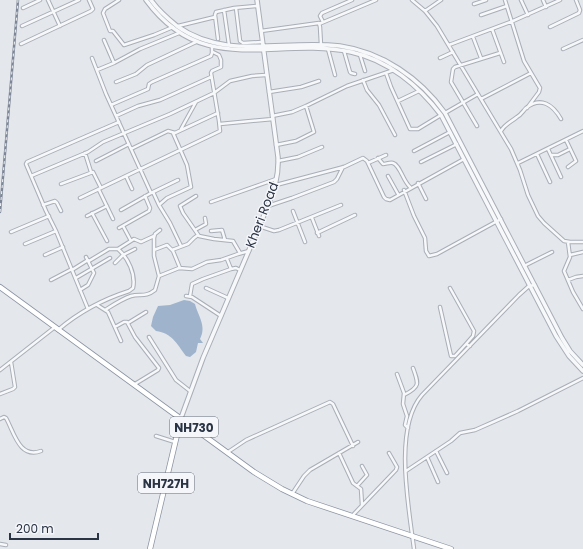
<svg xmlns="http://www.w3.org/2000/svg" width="583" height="549" font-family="Poppins,sans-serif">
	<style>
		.water { fill: #9fb4cc }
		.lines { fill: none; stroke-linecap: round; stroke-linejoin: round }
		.minor-casing { stroke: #a9aeb7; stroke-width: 4.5 }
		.tertiary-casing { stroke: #a9aeb7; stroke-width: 5.5 }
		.trunk-casing { stroke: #8b94a3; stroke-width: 6 }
		.minor { stroke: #f7f8fa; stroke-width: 2.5 }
		.tertiary { stroke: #f7f8fa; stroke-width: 3.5 }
		.trunk { stroke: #fff; stroke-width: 4.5 }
		.rail-casing { stroke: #7d8696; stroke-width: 2.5 }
		.rail { stroke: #f4f6f9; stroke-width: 1; stroke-dasharray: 3; stroke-linecap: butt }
		.labels { text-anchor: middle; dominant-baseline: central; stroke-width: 3; stroke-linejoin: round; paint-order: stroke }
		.shield { fill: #f4f6f9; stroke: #676e7b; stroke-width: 1 }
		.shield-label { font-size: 12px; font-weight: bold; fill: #2b3445 }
		.street-label { font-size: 13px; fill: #2b3445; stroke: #f4f6f9 }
	</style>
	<rect width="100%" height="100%" fill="#e4e7ec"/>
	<path class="water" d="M184,300L190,301L195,304C198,316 207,326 200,339L203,343H198L196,352L190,357L186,356C177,344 172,333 156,331L151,326L153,317L158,306L170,305Z"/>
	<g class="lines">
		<g class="minor-casing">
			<path id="minor" d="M48,0L60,26
				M119,0L105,9L103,13L110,31H113L124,45L154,35L173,27
				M412,0L425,11L437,26L511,149L520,170L528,195L538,216L544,223L564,241L570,242H583
				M505,0L524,61L540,88L539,92L527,108
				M521,0L528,15
				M543,0L546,7
				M474,4L486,0
				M23,8L40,0
				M236,8L240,41L243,43L262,42
				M224,10L229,45
				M425,11L441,0
				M481,15L507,6
				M323,22L320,16L322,13L352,0
				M319,24L376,0
				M22,26L79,0
				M178,26L215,17
				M550,27L579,13L580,10L576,0
				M492,29L504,62
				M261,31L319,23L320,27L321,45
				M473,37L481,58
				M218,39L215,15L216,12L234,8L257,6
				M104,40L114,63
				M21,44L91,11L93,9L89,0
				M449,45L513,21L560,0
				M328,49L335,75
				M563,49L583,40
				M344,51L350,72L351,73L355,74
				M360,55L365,71
				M92,58L106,94L151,193
				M440,58L453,52
				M97,70L114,63L140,49L179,33
				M386,73L391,87L410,129H418L441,115
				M363,80L367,90L379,105L395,135
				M116,82L136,74L147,65L196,42
				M269,92L301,87L319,81
				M481,99L531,73
				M398,101L419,91
				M111,105L148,89L149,84L152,82L211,56L212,53V47
				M445,113L478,94
				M116,116L138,106L160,100L211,77
				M272,116L292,112L306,106L347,86L394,70
				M220,124L273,119
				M477,126L451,82L453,69L455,67L500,53
				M181,129L196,102
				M501,131C505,124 511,122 517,117C521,115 523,111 526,108C541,96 553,105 561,119
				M566,140L576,161L568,167
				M276,145L296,141L314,132L306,106
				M131,149L168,131L175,133L218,113
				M548,149L561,177
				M414,151L450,132
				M85,153L91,172
				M537,154L550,182
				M551,155H558L570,149
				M378,158L383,164C386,164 390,162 393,163C400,165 403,181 410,187
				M96,161L129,144
				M278,161L298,157L322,147
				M421,162L457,144
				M368,163L386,155
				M518,163L583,131
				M31,176L88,152L103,142L170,114L214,93L230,81L252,76L266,75
				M126,176L132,189
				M388,176L398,194
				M418,183L426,199
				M61,184L93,172L101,188
				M276,185L344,167L363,158L367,161L384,197L386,199L390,200L464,159
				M99,190L113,219
				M404,190L414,216L425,238L426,251L429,256L437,254L501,219
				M153,192L159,205L170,223L181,246
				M196,196L180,206L183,213L199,236L214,239L233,241L240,253
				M80,198L220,131L219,121L211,73L212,71L221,67V60L219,55L213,52
				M211,202L276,179
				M43,205L55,201L57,203L61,211
				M159,205L167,198L191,187L187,165L173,133
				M268,206L292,198L334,182L337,179L343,167
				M121,210L151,193L178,180
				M293,211L305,242
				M92,213L107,241
				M87,216L107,206
				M312,218L319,236
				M123,226L131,241
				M259,226L274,231L279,230L341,205
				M119,228L149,211L150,208L145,196
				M195,230L206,224L205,218
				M211,231L222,230L225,240
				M11,232L49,216
				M317,233L355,215
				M568,242L570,257L564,271L573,292L583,309
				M25,244L56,231
				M118,249L134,239L141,242L154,236
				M154,250L167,245L173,251L180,268
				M172,250L188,244L194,238L198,235
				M45,255L63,247
				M570,255L583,252
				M115,263L123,255L135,249
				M524,266L552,252
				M231,269L236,268L240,270
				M72,270L88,260
				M159,276L179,268L192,269L207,262L221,260L238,254L249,251
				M76,278L110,258
				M51,280L72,269
				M568,280L576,277L583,276
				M206,288L228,298
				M450,288L474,331L473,336L466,344
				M80,290L88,285L94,273L86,257
				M186,296L192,297L221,316
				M190,296L192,284L203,279L231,269L227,259
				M97,305L108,312L121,341
				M440,307L451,356H455L466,344L470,346
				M88,309L56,231L46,211L26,164L27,162L119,122
				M105,310C113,305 122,299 131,296C140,293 145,298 155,290L159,276L154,256V238L155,234L160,230
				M128,323L146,312
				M115,327L124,322H127L135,337L159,368L158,370L135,384
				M58,330C79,312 104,299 129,291L133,288C136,274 128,258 118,249H109L89,261
				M149,337L176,380L190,391
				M0,370L55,327
				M397,374L404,393L403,404L407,416L405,425L408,428
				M0,394L13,389L15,387L11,362
				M404,395C420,387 419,384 413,368
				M0,419L4,417L6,418C14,432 19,459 41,451
				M156,436L175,442
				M436,451L447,473
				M228,452L246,440L330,402L333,404L353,446
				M339,453L353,483L361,489L362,505
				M427,457L438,482
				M406,471L451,441L460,433L475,430L518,411L583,378
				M357,486L367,475L362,466
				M292,494L304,476L310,470L358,442
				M352,516L396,470L397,467L389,453
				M0,544L6,545
				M414,549C409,508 393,428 422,395L519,295L529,286L535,285"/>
		</g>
		<g class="tertiary-casing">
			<path id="tertiary" d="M146,0C204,79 273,36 351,52C388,60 419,86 441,115L556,336L569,356L583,371
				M151,0C158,10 167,18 177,26C226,61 284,39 340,46C382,52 420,78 445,113L562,338L570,351L583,365
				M181,418L203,358L267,208C274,191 279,176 278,157L257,0"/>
		</g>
		<g class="trunk-casing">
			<path id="trunk" d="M0,287L254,472L282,489L307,501L451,549
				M150,549L181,418"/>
		</g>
		<use href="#minor" class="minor"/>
		<use href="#tertiary" class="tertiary"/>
		<use href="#trunk" class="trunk"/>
		<g class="rail-casing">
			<path id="rail" d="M0,212L18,0"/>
		</g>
		<use href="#rail" class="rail"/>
	</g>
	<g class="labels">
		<g class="shield">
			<rect x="170" y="417" width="48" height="20" rx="3"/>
			<rect x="138" y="473" width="56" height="20" rx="3"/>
		</g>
		<g class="shield-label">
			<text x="194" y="427">NH730</text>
			<text x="166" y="483">NH727H</text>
		</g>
		<g class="street-label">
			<text transform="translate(262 215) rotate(-69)">Kheri Road</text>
		</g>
	</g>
	<path d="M10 533v6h88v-6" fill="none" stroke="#2b3445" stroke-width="2"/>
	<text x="16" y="533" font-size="12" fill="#2b3445" stroke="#f4f6f9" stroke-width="3" paint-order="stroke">200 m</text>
</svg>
